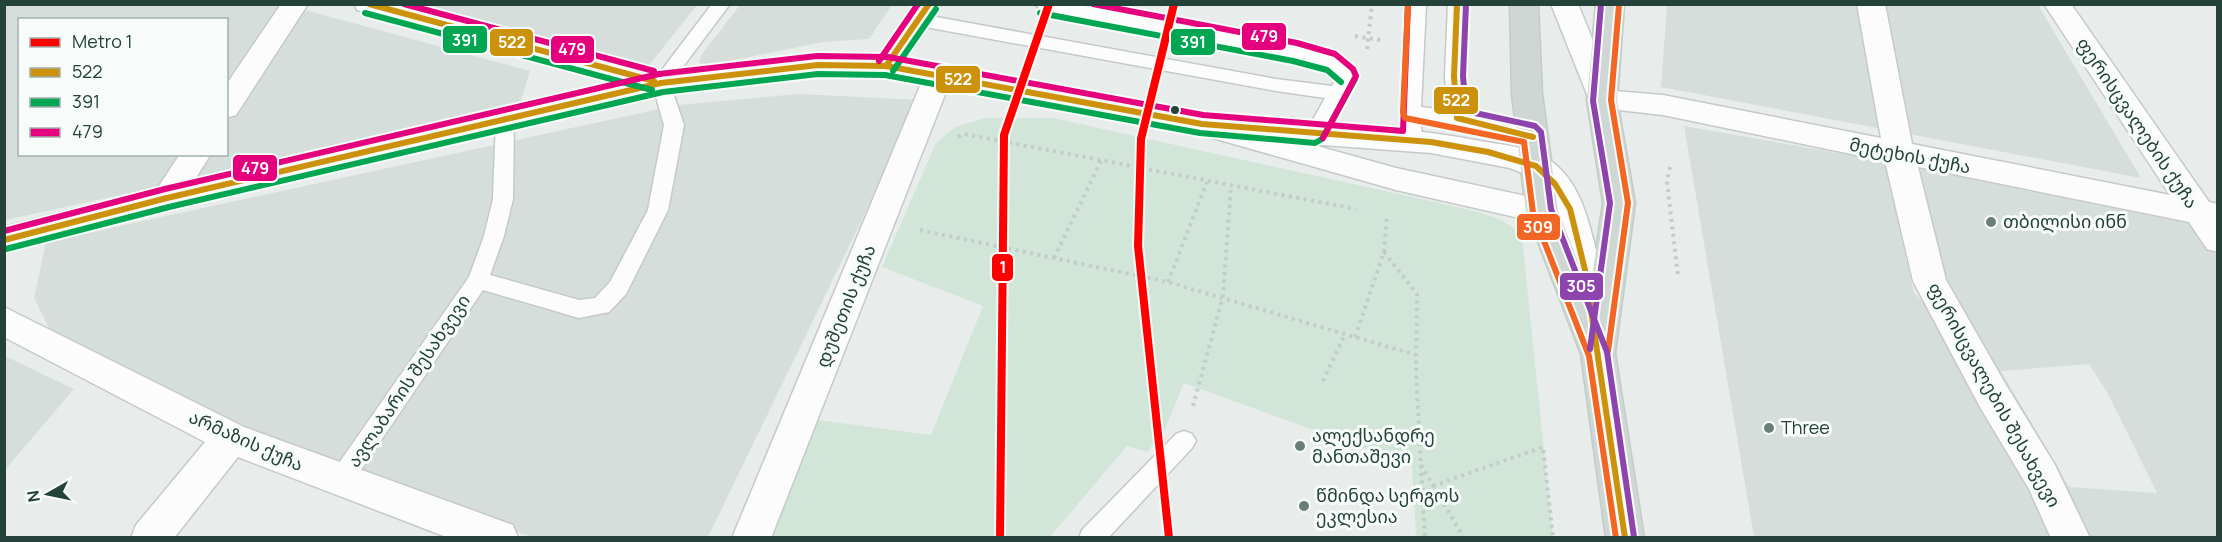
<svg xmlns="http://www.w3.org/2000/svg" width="2222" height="542" viewBox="0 0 2222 542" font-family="Manrope,'Noto Sans Georgian',sans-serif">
  <rect width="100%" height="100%" fill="#e8edeb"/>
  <g fill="#d6dedb" fill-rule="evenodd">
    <path d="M4 5H308L305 10 530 71 518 109 5 220ZM20 20H226V154H20Z"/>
    <path d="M423 5H697L646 69Z"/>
    <path d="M740 5V4L892 5 869 39 823 42 710 65 699 63 702 54Z"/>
    <path d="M1667 5H2038L2141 178 1661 87Z"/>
    <path d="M799 94 920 100 708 537H531L245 427 52 334 34 298 46 242 678 105Z"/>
    <path d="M1684 126 1884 161 1914 293 1939 316 2043 515 2050 537H1754Z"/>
    <path d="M1922 169 2196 225 2217 255V537H2087L1956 306 1914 179ZM2089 364 2108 394 2157 493 2069 487 2001 371Z"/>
    <path d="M5 356 74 389 5 470Z"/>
  </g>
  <path fill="#d1e6d8" d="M985 118H1053L1444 204C1471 211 1504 214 1522 237L1553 537H1416L1412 466 1184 383 1158 446 1152 444 1148 452 1127 446 1050 537 765 538 818 420 931 435 983 306 882 267 936 143 955 127Z"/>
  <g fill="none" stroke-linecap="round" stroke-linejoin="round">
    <defs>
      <g id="service">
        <path d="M712 4H730L670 84 684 125 668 210 626 294 609 312 579 318 483 290 348 489 340 492 332 489 328 481 332 473 469 277 484 236 493 199 496 119 498 114H512L514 119 513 199 504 236 490 275 579 300 595 298 610 282 648 210 664 125 652 83Z"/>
        <path d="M1034 4H1075L1295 46 1337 58 1356 75 1322 139H1308L1305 134 1325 98 1276 91 920 26 911 20 920 14 1276 79 1332 86 1337 77 1325 66 1295 58 1042 10Z"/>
        <path d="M1408 4H1426L1421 107 1447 110 1445 76 1448 4H1466L1463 76 1466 113 1539 130 1542 135 1539 140 1532 142 1457 125 1421 120 1422 141 1419 146H1405L1402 141Z"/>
        <path d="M1184 431 1192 434 1196 441 1192 448 1108 538H1079L1082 530 1176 434Z"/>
      </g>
      <g id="minor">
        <path d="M281 4H308L236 115 226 118V85Z"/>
        <path d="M915 4H942L896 73 886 76 876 73 872 66Z"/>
        <path d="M1857 4H1885L1912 144 2170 195 2044 4H2071L2209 202 2218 204V252L2207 249 2189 222 1918 167 1946 280 2006 385 2055 465 2090 538H2051L2029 489 1980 407 1913 281 1885 161 1663 115 1592 107 1587 100 1592 93 1602 90 1663 95 1881 138Z"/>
        <path d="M939 64 949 67 953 74 771 538H732L925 74 929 67Z"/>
        <path d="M180 154H211L178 206 167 210 156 206 151 198Z"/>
        <path d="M4 307 244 427 513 525 518 538H449L238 457 174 538H131L136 525 205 442 4 337Z"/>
      </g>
      <g id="tertiary">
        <path d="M354 4H402L660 73 818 55 886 56 1202 113 1259 129 1262 122 1273 119C1345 125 1416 128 1486 142 1506 145 1531 148 1548 159 1580 180 1588 219 1597 254 1603 275 1616 319 1606 338L1594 342 1582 338 1577 328 1569 270 1556 215 1553 219 1542 223 1396 190 1202 135 886 76 818 75 661 93 167 210 4 252V227L167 186 620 82 357 10ZM1310 144 1431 153 1510 168 1525 174 1549 201 1396 168Z"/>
        <path d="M1551 4H1578L1617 100 1612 107 1602 110 1592 107Z"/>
      </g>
      <path id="primary" d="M1510 4H1538L1542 94 1558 211 1590 292 1603 203 1587 100 1596 4H1624L1617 100 1635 203 1615 353 1644 538H1606L1581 354 1526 211 1512 94Z"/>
    </defs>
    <use href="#service" stroke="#c5cac8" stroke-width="3"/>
    <use href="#minor" stroke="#c5cac8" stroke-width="3"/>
    <use href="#tertiary" stroke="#c5cac8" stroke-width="3"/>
    <use href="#primary" stroke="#c3ccc9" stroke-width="3"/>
    <g stroke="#c3ccca" stroke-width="4" stroke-dasharray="3 4.5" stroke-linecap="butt">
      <path d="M1355 36 1380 40"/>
      <path d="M1367 49 1372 4"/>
      <path d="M958 137 964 134 1356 209"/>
      <path d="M1670 167 1667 182 1678 276"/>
      <path d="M920 230 1168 282 1416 355"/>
      <path d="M1384 252 1417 294 1416 372 1425 538"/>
      <path d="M1054 258 1102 159"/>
      <path d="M1168 282 1207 182"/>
      <path d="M1355 337 1384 252 1387 215"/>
      <path d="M1323 381 1345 334"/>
      <path d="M1193 406 1223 296 1231 186"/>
      <path d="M1421 465 1464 538"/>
      <path d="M1433 486 1543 447 1553 538"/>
    </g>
    <use href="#service" fill="#fcfcfc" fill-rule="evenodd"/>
    <use href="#minor" fill="#fcfcfc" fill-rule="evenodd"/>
    <use href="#tertiary" fill="#fcfcfc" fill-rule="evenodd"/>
    <use href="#primary" fill="#cfd7d5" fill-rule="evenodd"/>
    <defs>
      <g id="bus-1">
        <path d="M369 4 654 81"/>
        <path d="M1457 4 1454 76 1457 118 1533 137"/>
        <path d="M886 66 929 4"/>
        <path d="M4 240 167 198 661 83 818 65 886 66 1202 124 1431 142 1488 152 1536 166 1555 184 1570 209 1585 270 1625 538"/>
      </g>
      <g id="bus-2">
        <path d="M365 13 652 90"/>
        <path d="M1040 13 1293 61 1327 70 1341 82"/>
        <path d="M893 71 936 9"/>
        <path d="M6 249 169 207 663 92 818 74 885 75 1200 133 1315 143 1322 139 1355 79"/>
      </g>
      <g id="bus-3">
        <path d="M404 4 654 71"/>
        <path d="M1093 4 1297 43 1335 54 1353 69 1356 76 1323 138"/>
        <path d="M879 61 918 4"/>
        <path d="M4 231 165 189 659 74 817 56 888 57 1203 115 1403 131 1408 4"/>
      </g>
      <g id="bus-4">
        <path d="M1408 4 1403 112 1405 118 1524 142 1533 213 1589 356 1616 538"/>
        <path d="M1608 351 1628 203 1611 100 1619 5"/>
      </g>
      <g id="bus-5">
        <path d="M1466 4 1463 76 1466 111 1535 126 1541 132 1551 209 1607 352 1634 537"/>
        <path d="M1590 349 1610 203 1593 101 1601 4"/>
      </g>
    </defs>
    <use href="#bus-1" stroke="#f7fbf9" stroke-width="10"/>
    <use href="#bus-2" stroke="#f7fbf9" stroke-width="10"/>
    <use href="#bus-3" stroke="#f7fbf9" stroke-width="10"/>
    <use href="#bus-4" stroke="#f7fbf9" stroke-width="10"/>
    <use href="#bus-5" stroke="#f7fbf9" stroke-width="10"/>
    <use href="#bus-1" stroke="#cd920c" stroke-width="6"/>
    <use href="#bus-2" stroke="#00a651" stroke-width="6"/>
    <use href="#bus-3" stroke="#e5007d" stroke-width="6"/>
    <use href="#bus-4" stroke="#f26522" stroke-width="6"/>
    <use href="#bus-5" stroke="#8e44ad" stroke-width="6"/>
    <defs>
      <g id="metro-1">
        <path d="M1000 538 1004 135 1049 4"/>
        <path d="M1169 538 1138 246 1141 139 1174 4"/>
      </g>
    </defs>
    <use href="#metro-1" stroke="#f7fbf9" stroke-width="12"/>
    <use href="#metro-1" stroke="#f00" stroke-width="8"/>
  </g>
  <circle fill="#24423a" stroke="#f7fbf9" stroke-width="2" cx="1175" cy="110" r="5"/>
  <g fill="#697e78" stroke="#f7fbf9" stroke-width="2">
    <circle cx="1991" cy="222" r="6"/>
    <circle cx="1769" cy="428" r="6"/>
    <circle cx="1300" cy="446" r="6"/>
    <circle cx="1304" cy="506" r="6"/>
  </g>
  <g text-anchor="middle" stroke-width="6" stroke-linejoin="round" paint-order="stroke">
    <g font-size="18" fill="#24423a" stroke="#f7fbf9">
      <text transform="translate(2137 123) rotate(56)" y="6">ფერისცვალების ქუჩა</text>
      <text transform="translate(1910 156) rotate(11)" y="6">მეტეხის ქუჩა</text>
      <text transform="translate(846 306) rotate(-68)" y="6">დუშეთის ქუჩა</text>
      <text transform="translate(409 381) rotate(-56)" y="6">ავლაბარის შესახვევი</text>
      <text transform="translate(1994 395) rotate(61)" y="6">ფერისცვალების შესახვევი</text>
      <text transform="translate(246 441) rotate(24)" y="6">არმაზის ქუჩა</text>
    </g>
    <g font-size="18" fill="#24423a" stroke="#f7fbf9" text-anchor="start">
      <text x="2003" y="228">თბილისი ინნ</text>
      <text x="1781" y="434">Three</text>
      <text x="1312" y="442">ალექსანდრე<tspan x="1312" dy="21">მანთაშევი</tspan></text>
      <text x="1316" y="502">წმინდა სერგოს<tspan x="1316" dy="21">ეკლესია</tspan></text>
    </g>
  </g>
  <g stroke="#f7fbf9" stroke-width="2">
    <rect x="1241" y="22" width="46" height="29" rx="6" fill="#e5007d"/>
    <rect x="442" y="25" width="46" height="29" rx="6" fill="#00a651"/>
    <rect x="1170" y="28" width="46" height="28" rx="6" fill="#00a651"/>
    <rect x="489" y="28" width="45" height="29" rx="6" fill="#cd920c"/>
    <rect x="550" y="35" width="45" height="29" rx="6" fill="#e5007d"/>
    <rect x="935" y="65" width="46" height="29" rx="6" fill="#cd920c"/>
    <rect x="1433" y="86" width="46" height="29" rx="6" fill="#cd920c"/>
    <rect x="232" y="154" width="46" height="28" rx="6" fill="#e5007d"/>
    <rect x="1516" y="213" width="45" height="28" rx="6" fill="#f26522"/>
    <rect x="991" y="253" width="23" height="29" rx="6" fill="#f00"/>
    <rect x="1559" y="272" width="45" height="29" rx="6" fill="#8e44ad"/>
  </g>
  <g font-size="16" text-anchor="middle" font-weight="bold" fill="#fff">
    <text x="1264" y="42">479</text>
    <text x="465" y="46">391</text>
    <text x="1193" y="48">391</text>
    <text x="512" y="48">522</text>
    <text x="572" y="55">479</text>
    <text x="958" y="85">522</text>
    <text x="1456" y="106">522</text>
    <text x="255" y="174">479</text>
    <text x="1538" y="233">309</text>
    <text x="1003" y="273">1</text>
    <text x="1581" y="292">305</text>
  </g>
  <rect width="2222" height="542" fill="none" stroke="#24423a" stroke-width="12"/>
  <rect x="18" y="18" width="210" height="138" fill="#f7fbf9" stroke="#a3b1ad" stroke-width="1.5"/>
  <rect x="30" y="38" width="30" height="9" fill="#ff0000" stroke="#a3b1ad" stroke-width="1.5"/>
  <text x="72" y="48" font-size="18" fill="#24423a">Metro 1</text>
  <rect x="30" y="68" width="30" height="9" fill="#cd920c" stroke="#a3b1ad" stroke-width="1.5"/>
  <text x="72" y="78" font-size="18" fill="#24423a">522</text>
  <rect x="30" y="98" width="30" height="9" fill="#00a651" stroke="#a3b1ad" stroke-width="1.5"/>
  <text x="72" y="108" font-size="18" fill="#24423a">391</text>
  <rect x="30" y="128" width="30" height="9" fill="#e5007d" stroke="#a3b1ad" stroke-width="1.5"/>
  <text x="72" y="138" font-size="18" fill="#24423a">479</text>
  <g transform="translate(48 494) rotate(261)" stroke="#f7fbf9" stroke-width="4.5" paint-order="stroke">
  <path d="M0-4.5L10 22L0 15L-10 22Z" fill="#24423a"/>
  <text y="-9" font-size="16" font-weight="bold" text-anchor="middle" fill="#24423a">N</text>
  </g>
</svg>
